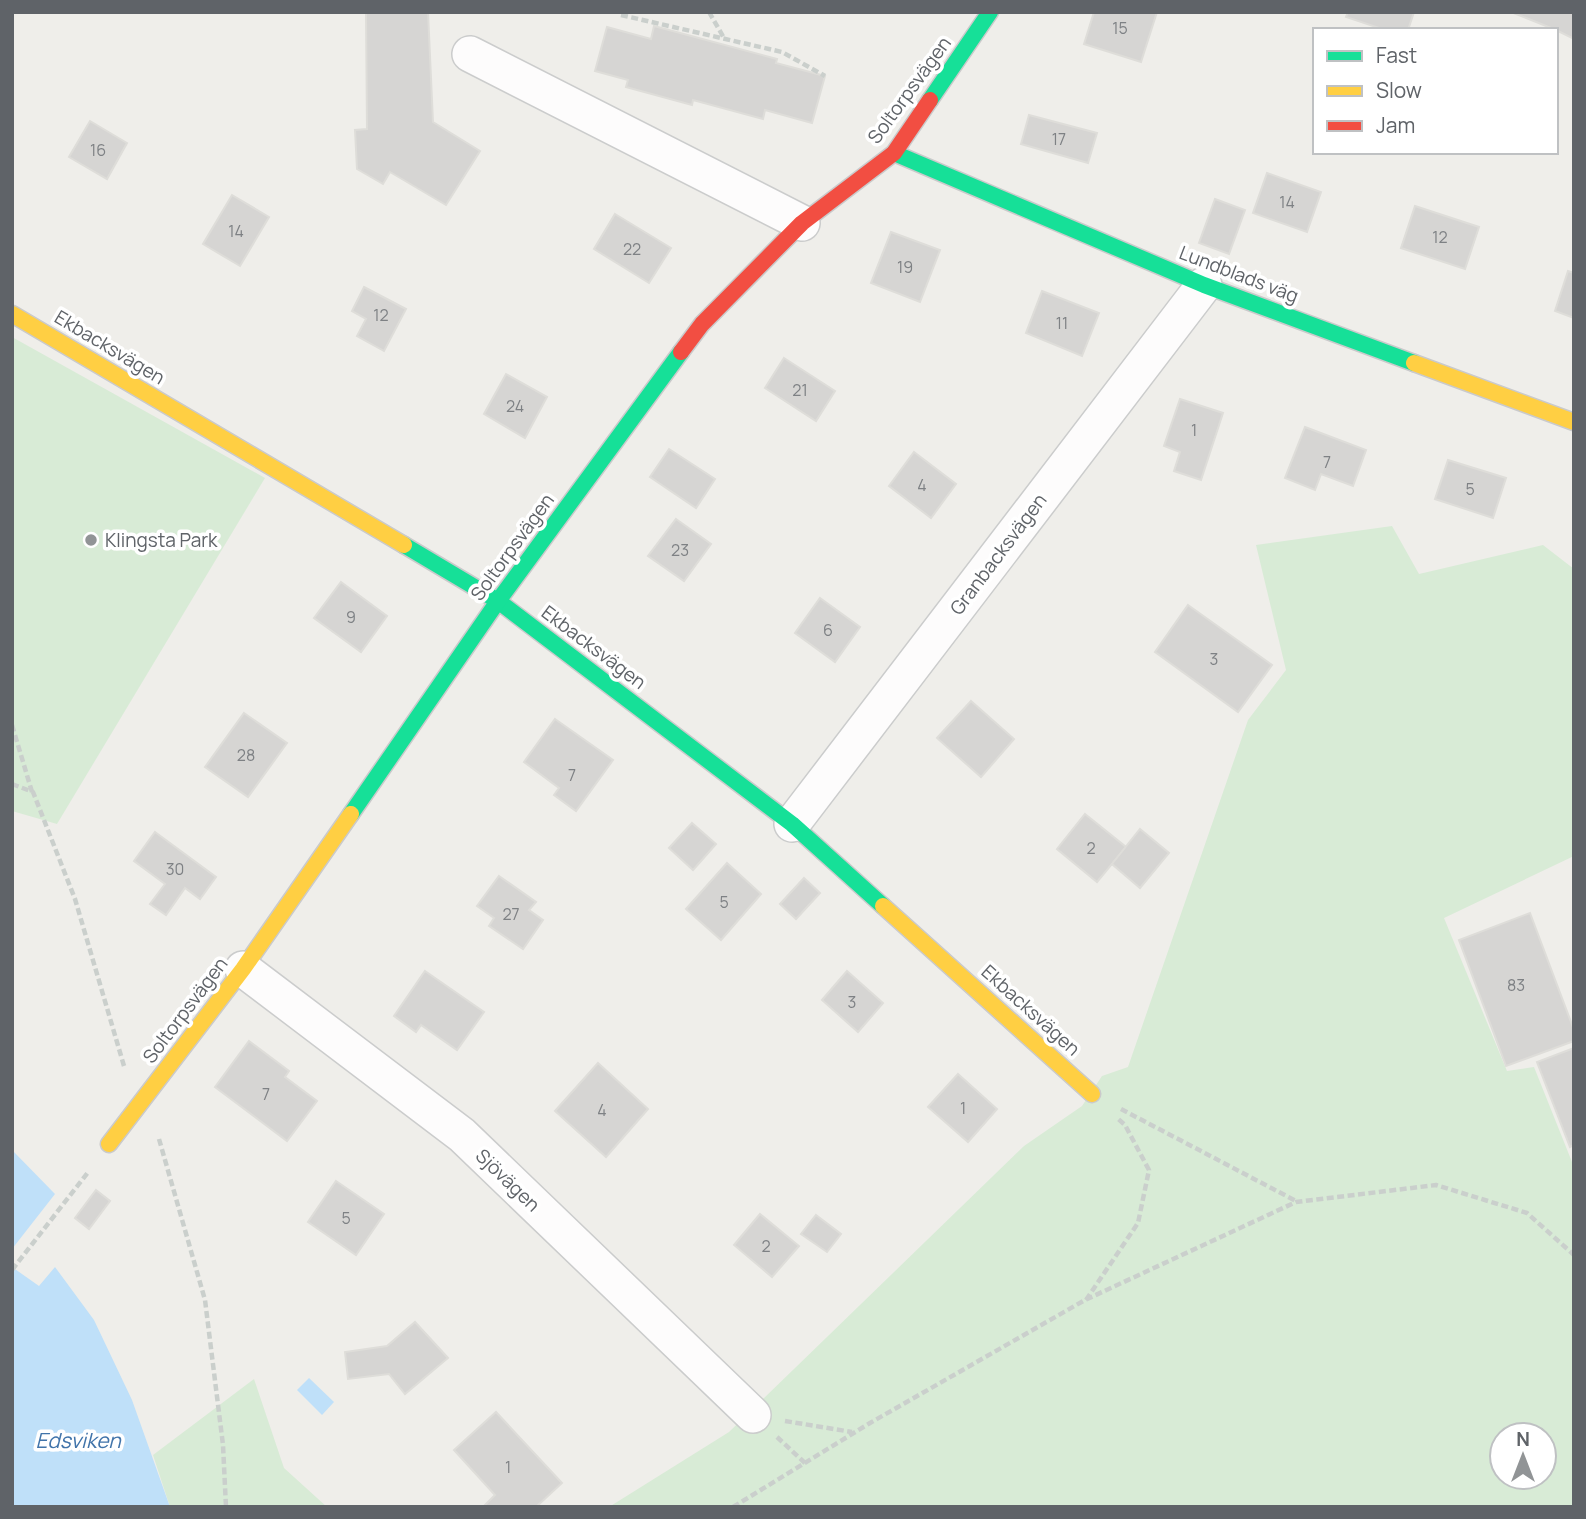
<svg xmlns="http://www.w3.org/2000/svg" width="1586" height="1519" viewBox="0 0 1586 1519" font-family="Manrope,sans-serif">
  <rect width="100%" height="100%" fill="#efeeea"/>
  <g fill="#d8ebd6" fill-rule="evenodd">
    <path d="M12 337 265 478 57 824 12 811Z"/>
    <path d="M1392 526 1419 574 1543 545 1574 569V856L1444 918 1507 1071 1534 1067 1574 1167V1507H609L729 1432 1024 1146 1082 1106 1102 1076 1128 1067 1248 720 1286 670 1256 545ZM1502 1435H1544V1477H1502Z"/>
    <path d="M254 1379 284 1468 327 1507H170L153 1455Z"/>
  </g>
  <g fill="#bfe0f9">
    <path d="M12 1150 55 1194 12 1249Z"/>
    <path d="M12 1267 39 1286 55 1267 94 1320 132 1400 170 1507H12Z"/>
    <path d="M309 1378 334 1402 322 1415 297 1390Z"/>
  </g>
  <g fill="#d6d5d3" stroke="#deddd9" stroke-width="2">
    <path d="M366 12H428L433 122 480 151 446 205 390 172 383 184 357 169 355 130 367 129Z"/>
    <path d="M1094 12H1157L1141 62 1084 44Z"/>
    <path d="M1348 12H1414L1408 30H1385L1346 17Z"/>
    <path d="M1511 12H1574V39L1556 30Z"/>
    <path d="M654 26 777 59 776 63 825 76 812 123 765 110 763 119 693 100 692 105 626 87 628 80 595 71 607 27 651 39Z"/>
    <path d="M1029 115 1097 133 1088 163 1021 144Z"/>
    <path d="M90 121 127 143 107 179 69 157Z"/>
    <path d="M1267 173 1321 192 1307 232 1253 213Z"/>
    <path d="M232 195 269 217 240 266 203 244Z"/>
    <path d="M1215 199 1245 210 1229 254 1199 243Z"/>
    <path d="M1415 206 1479 227 1465 269 1401 248Z"/>
    <path d="M615 214 671 248 649 283 594 249Z"/>
    <path d="M891 232 940 250 920 302 871 283Z"/>
    <path d="M1568 271 1574 273V318L1555 311Z"/>
    <path d="M364 287 406 309 384 351 357 336 366 319 352 311Z"/>
    <path d="M1042 291 1099 313 1082 356 1026 333Z"/>
    <path d="M784 358 835 391 816 421 765 388Z"/>
    <path d="M506 374 547 397 525 438 484 414Z"/>
    <path d="M1180 399 1223 413 1201 480 1174 471 1180 452 1164 446Z"/>
    <path d="M1305 427 1366 450 1353 486 1321 474 1315 490 1285 478Z"/>
    <path d="M669 449 715 479 696 508 650 477Z"/>
    <path d="M914 452 956 484 931 518 889 486Z"/>
    <path d="M1448 460 1506 478 1493 518 1435 499Z"/>
    <path d="M676 519 711 544 684 581 648 556Z"/>
    <path d="M341 582 387 616 361 652 314 618Z"/>
    <path d="M820 598 860 627 835 662 795 633Z"/>
    <path d="M1188 605 1272 665 1238 712 1155 652Z"/>
    <path d="M971 701 1014 739 981 777 937 738Z"/>
    <path d="M244 713 287 743 248 797 205 767Z"/>
    <path d="M555 719 613 760 576 811 554 795 559 788 524 762Z"/>
    <path d="M1085 814 1126 847 1097 882 1057 849Z"/>
    <path d="M692 823 716 844 693 870 669 848Z"/>
    <path d="M1140 829 1169 853 1140 888 1112 864Z"/>
    <path d="M155 832 216 877 200 899 185 888 166 915 150 904 165 884 134 861Z"/>
    <path d="M727 863 761 894 721 940 686 909Z"/>
    <path d="M499 876 536 902 529 910 543 920 523 949 489 926 494 918 477 906Z"/>
    <path d="M804 878 820 893 796 919 780 904Z"/>
    <path d="M1530 913 1574 1030V1041L1506 1066 1459 940Z"/>
    <path d="M425 971 484 1012 457 1050 421 1025 416 1032 394 1016Z"/>
    <path d="M847 971 883 1003 858 1032 822 1000Z"/>
    <path d="M249 1041 289 1071 285 1077 317 1101 287 1141 215 1087Z"/>
    <path d="M1574 1048V1145L1570 1147 1537 1062Z"/>
    <path d="M598 1063 648 1109 606 1157 555 1111Z"/>
    <path d="M958 1074 997 1109 968 1142 928 1107Z"/>
    <path d="M336 1181 384 1214 356 1255 308 1222Z"/>
    <path d="M96 1190 110 1201 89 1229 75 1218Z"/>
    <path d="M760 1214 799 1246 772 1277 734 1245Z"/>
    <path d="M816 1215 841 1234 827 1252 801 1234Z"/>
    <path d="M415 1322 448 1358 405 1394 389 1374 348 1379 345 1352 387 1346Z"/>
    <path d="M496 1412 562 1483 536 1507H483L495 1495 454 1450Z"/>
  </g>
  <g fill="none" stroke-linecap="round" stroke-linejoin="round">
    <defs>
      <g id="street">
        <path d="M470 54 802 223"/>
        <path d="M792 824 1204 285"/>
        <path d="M243 969 462 1135 753 1415"/>
      </g>
      <g id="fast">
        <path d="M930 100 990 12"/>
        <path d="M894 153 1204 285 1414 363"/>
        <path d="M404 545 498 601 792 824 883 906"/>
        <path d="M351 814 498 601 681 352"/>
      </g>
      <g id="slow">
        <path d="M12 314 404 545"/>
        <path d="M1414 363 1574 422"/>
        <path d="M883 906 1092 1094"/>
        <path d="M109 1144 243 969 351 814"/>
      </g>
      <path id="jam" d="M681 352 702 324 802 223 894 153 930 100"/>
    </defs>
    <use href="#street" stroke="#cbcccc" stroke-width="38"/>
    <use href="#fast" stroke="#cacacb" stroke-width="19"/>
    <use href="#slow" stroke="#cacacb" stroke-width="19"/>
    <use href="#jam" stroke="#cacacb" stroke-width="19"/>
    <g stroke="#cacfcc" stroke-width="4.5" stroke-dasharray="7 3.5" stroke-linecap="butt">
      <path d="M709 12 724 38"/>
      <path d="M621 15 782 52 825 76"/>
      <path d="M12 725 32 792"/>
      <path d="M12 784 33 792 75 899 124 1066"/>
      <path d="M1121 1109 1296 1201"/>
      <path d="M159 1139 205 1300 223 1445 226 1507"/>
      <path d="M12 1270 89 1171"/>
      <path d="M1086 1300 1138 1223 1149 1170 1125 1125 1117 1118"/>
      <path d="M785 1421 852 1432"/>
      <path d="M777 1437 805 1463"/>
      <path d="M733 1507 870 1423 1085 1300 1296 1202 1436 1185 1527 1213 1574 1255"/>
    </g>
    <use href="#street" stroke="#fdfcfc" stroke-width="35"/>
    <use href="#fast" stroke="#16e098" stroke-width="16"/>
    <use href="#slow" stroke="#ffcf43" stroke-width="16"/>
    <use href="#jam" stroke="#f24e42" stroke-width="16"/>
  </g>
  <circle fill="#919496" stroke="#fff" stroke-width="2.5" cx="91" cy="540" r="7"/>
  <g text-anchor="middle" stroke-width="7" stroke-linejoin="round" paint-order="stroke">
    <g font-size="16" fill="#7e8184">
      <text x="1120" y="34">15</text>
      <text x="1059" y="145">17</text>
      <text x="98" y="156">16</text>
      <text x="1287" y="208">14</text>
      <text x="236" y="237">14</text>
      <text x="1440" y="243">12</text>
      <text x="632" y="255">22</text>
      <text x="905" y="273">19</text>
      <text x="381" y="321">12</text>
      <text x="1062" y="329">11</text>
      <text x="800" y="396">21</text>
      <text x="515" y="412">24</text>
      <text x="1194" y="436">1</text>
      <text x="1327" y="468">7</text>
      <text x="922" y="491">4</text>
      <text x="1470" y="495">5</text>
      <text x="680" y="556">23</text>
      <text x="351" y="623">9</text>
      <text x="828" y="636">6</text>
      <text x="1214" y="665">3</text>
      <text x="246" y="761">28</text>
      <text x="572" y="781">7</text>
      <text x="1091" y="854">2</text>
      <text x="175" y="875">30</text>
      <text x="724" y="908">5</text>
      <text x="511" y="920">27</text>
      <text x="1516" y="991">83</text>
      <text x="852" y="1008">3</text>
      <text x="266" y="1100">7</text>
      <text x="963" y="1114">1</text>
      <text x="602" y="1116">4</text>
      <text x="346" y="1224">5</text>
      <text x="766" y="1252">2</text>
      <text x="508" y="1473">1</text>
    </g>
    <g font-size="19" fill="#5f6368" stroke="#fff">
      <text transform="translate(909 90) rotate(-54)" y="7">Soltorpsvägen</text>
      <text transform="translate(1239 274) rotate(21)" y="7">Lundblads väg</text>
      <text transform="translate(110 347) rotate(31)" y="7">Ekbacksvägen</text>
      <text transform="translate(512 547) rotate(-54)" y="7">Soltorpsvägen</text>
      <text transform="translate(998 554) rotate(-53)" y="7">Granbacksvägen</text>
      <text transform="translate(594 647) rotate(37)" y="7">Ekbacksvägen</text>
      <text transform="translate(185 1010) rotate(-53)" y="7">Soltorpsvägen</text>
      <text transform="translate(1031 1010) rotate(42)" y="7">Ekbacksvägen</text>
      <text transform="translate(508 1180) rotate(44)" y="7">Sjövägen</text>
    </g>
    <g font-size="19" fill="#5f6368" stroke="#fff" text-anchor="start">
      <text x="105" y="547">Klingsta Park</text>
    </g>
    <g font-size="21" font-style="italic" fill="#4174aa" stroke="#fff">
      <text x="78" y="1448">Edsviken</text>
    </g>
  </g>
  <rect width="1586" height="1519" fill="none" stroke="#5f6368" stroke-width="28"/>
  <rect x="1313" y="28" width="245" height="126" fill="#ffffff" stroke="#bfc1c3" stroke-width="2"/>
  <rect x="1327" y="51" width="35" height="10" fill="#16e098" stroke="#bfc1c3" stroke-width="2"/>
  <text x="1376" y="63" font-size="21" fill="#5f6368">Fast</text>
  <rect x="1327" y="86" width="35" height="10" fill="#ffcf43" stroke="#bfc1c3" stroke-width="2"/>
  <text x="1376" y="98" font-size="21" fill="#5f6368">Slow</text>
  <rect x="1327" y="121" width="35" height="10" fill="#f24e42" stroke="#bfc1c3" stroke-width="2"/>
  <text x="1376" y="133" font-size="21" fill="#5f6368">Jam</text>
  <g transform="translate(1523 1456)"><circle r="33" fill="#ffffff" stroke="#bfc1c3" stroke-width="2"/>
  <path d="M0-5L12 26L0 18L-12 26Z" fill="#919496"/>
  <text y="-10" font-size="19" font-weight="bold" text-anchor="middle" fill="#5f6368">N</text>
  </g>
</svg>
